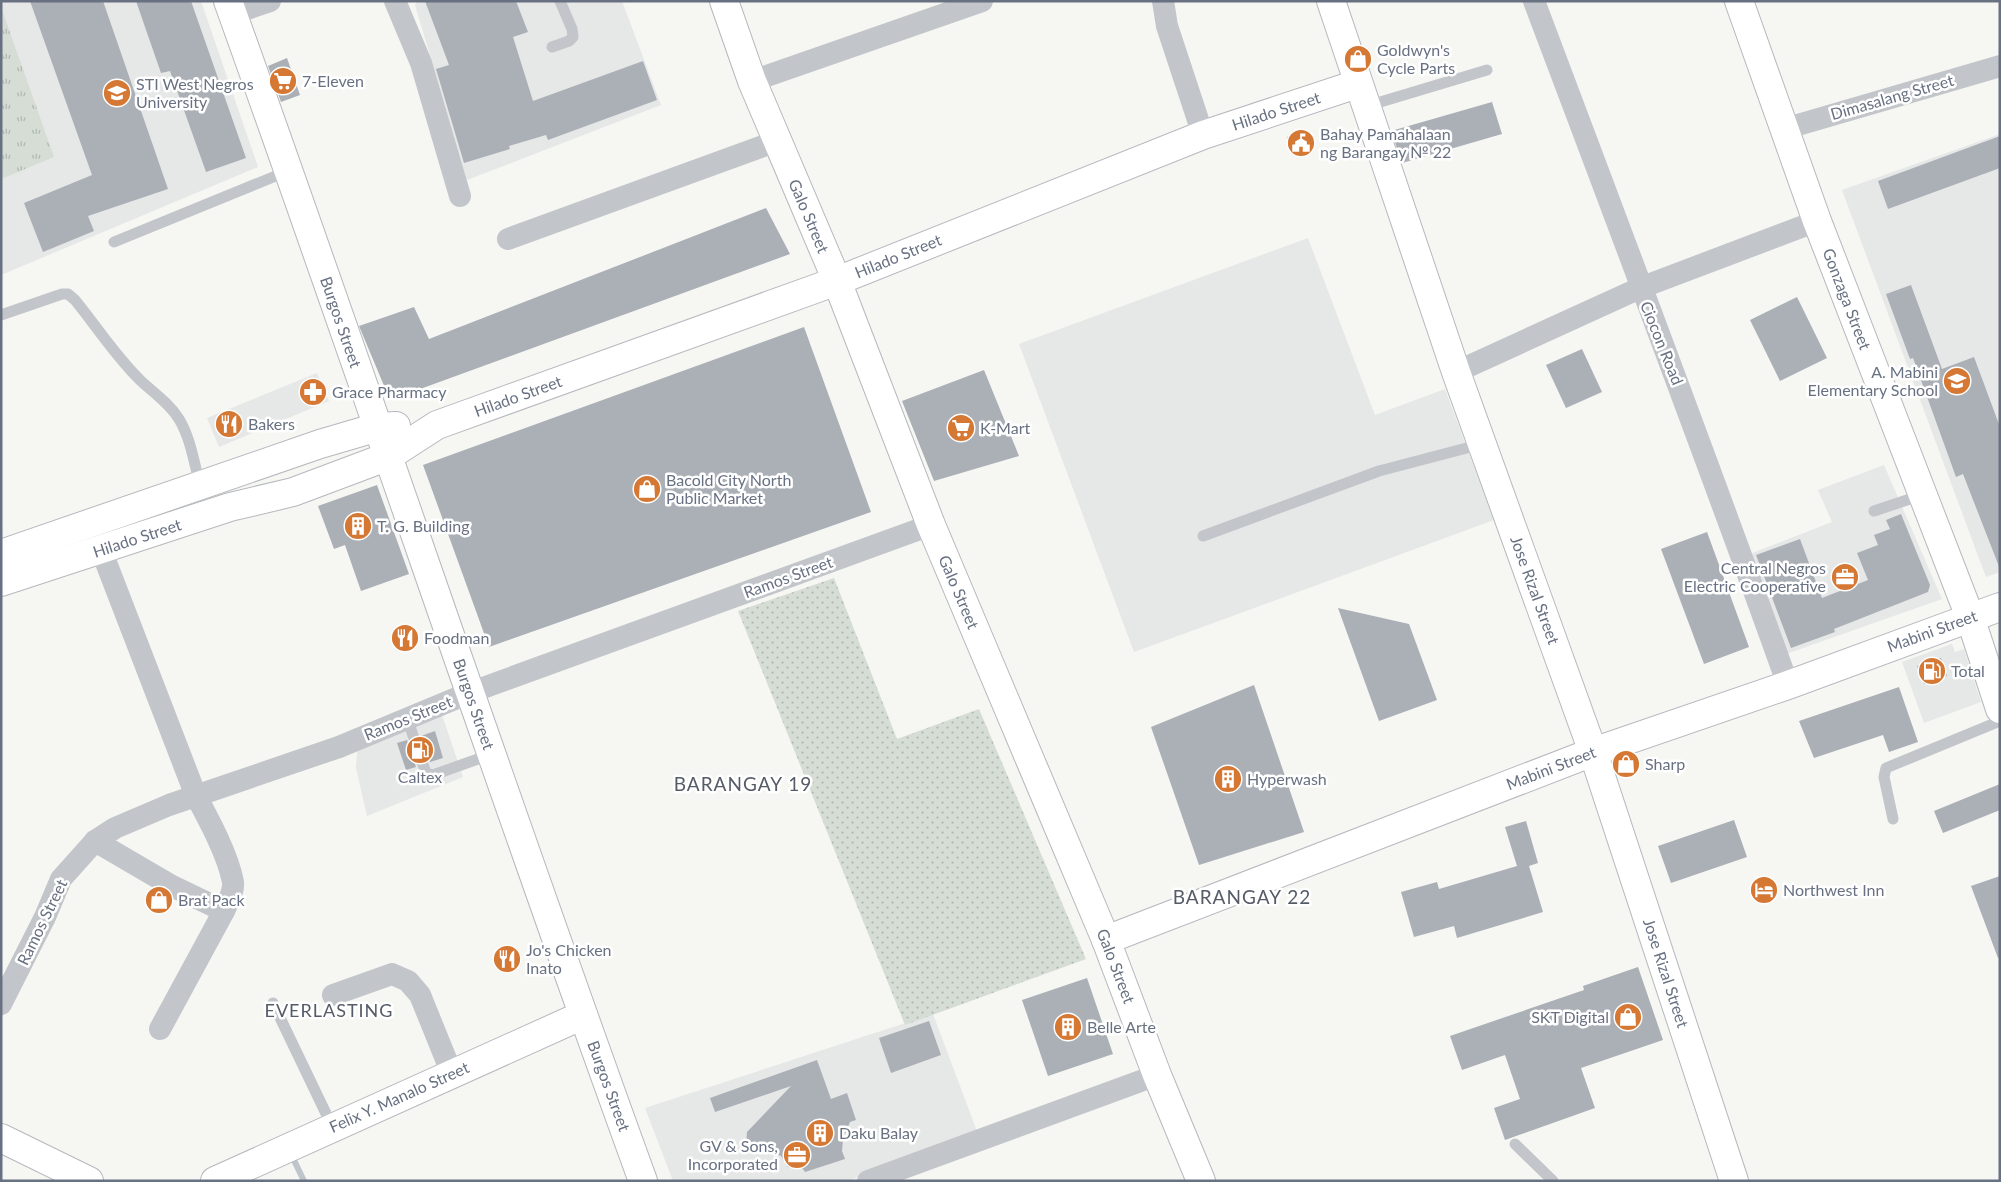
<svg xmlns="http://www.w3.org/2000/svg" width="2001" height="1182" viewBox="0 0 2001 1182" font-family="Lato,sans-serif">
  <defs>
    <pattern id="grass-dots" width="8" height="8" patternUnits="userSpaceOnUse" patternTransform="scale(1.25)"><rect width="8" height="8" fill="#d6ddd5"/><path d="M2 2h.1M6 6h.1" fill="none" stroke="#b1b8b2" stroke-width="1.8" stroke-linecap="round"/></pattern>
    <pattern id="park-tufts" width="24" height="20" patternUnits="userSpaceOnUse" patternTransform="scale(1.25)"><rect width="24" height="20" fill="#d6ddd5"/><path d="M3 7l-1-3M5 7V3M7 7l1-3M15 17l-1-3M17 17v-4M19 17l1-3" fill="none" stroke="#b1b8b2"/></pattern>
  </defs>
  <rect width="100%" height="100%" fill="#f6f6f3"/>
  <g fill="#e6e7e7">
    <path d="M1 1H201L258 167 1 275Z"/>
    <path d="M418 1H622L661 105 467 180 415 5Z"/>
    <path d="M2000 134V572L1986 577 1842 190Z"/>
    <path d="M1308 238 1375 415 1445 389 1494 520 1134 652 1019 344Z"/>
    <path d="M317 373 329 401 219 447 207 418Z"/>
    <path d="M1884 465 1942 599 1786 654 1750 554 1832 522 1818 490Z"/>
    <path d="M1952 644 1955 652 1964 649 1981 702 1924 723 1902 662Z"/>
    <path d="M441 712 463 777 367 816 356 768 358 741Z"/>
    <path d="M933 1014 978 1134 847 1181H673L645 1108Z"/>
  </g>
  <path fill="url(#grass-dots)" d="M834 578 897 739 979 709 1086 959 905 1025 738 611Z"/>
  <path fill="url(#park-tufts)" d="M1 7 54 157 1 179Z"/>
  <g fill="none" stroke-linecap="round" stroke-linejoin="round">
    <path stroke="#bec5cb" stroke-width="6" d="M291 1154 304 1181"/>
  </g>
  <g fill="#abb0b7">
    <path d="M30 1H103L168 189 88 216 94 231 43 252 24 203 92 175Z"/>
    <path d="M136 1H191L246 158 206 172 170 71 161 73Z"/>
    <path d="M425 1H516L528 32 513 37 533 101 643 61 657 100 548 140 546 135 509 146 510 149 464 163 436 69 449 65Z"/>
    <path d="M287 58 300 95 281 102 268 66Z"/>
    <path d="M1492 102 1502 134 1402 163 1391 131Z"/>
    <path d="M1307 131 1314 149 1294 155 1287 137Z"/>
    <path d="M2000 136V168L1888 209 1878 181Z"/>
    <path d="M766 208 790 254 390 400 359 326 414 307 429 339Z"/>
    <path d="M1911 285 1942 369 1974 357 2000 427V569L1963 474 1956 477 1913 358 1910 359 1886 294Z"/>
    <path d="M1797 297 1827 358 1780 381 1750 320Z"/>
    <path d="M804 327 871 512 489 647 423 465Z"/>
    <path d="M1582 349 1602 392 1566 408 1546 365Z"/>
    <path d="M984 370 1019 456 934 481 902 401Z"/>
    <path d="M377 485 409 574 361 591 345 545 334 549 318 506Z"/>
    <path d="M1901 514 1930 585 1928 592 1834 629 1835 632 1791 648 1756 555 1800 539 1822 598 1868 580 1857 553 1878 545 1874 535 1890 529 1886 520Z"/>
    <path d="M1707 532 1749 647 1704 664 1661 549Z"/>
    <path d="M1338 608 1409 624 1437 700 1379 721Z"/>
    <path d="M1941 658 1947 676 1924 684 1917 666Z"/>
    <path d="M1254 685 1304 832 1199 865 1151 727Z"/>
    <path d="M1899 687 1918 742 1889 752 1883 735 1814 758 1799 721Z"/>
    <path d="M435 731 443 758 430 762 421 736Z"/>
    <path d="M407 740 416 767 406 770 397 743Z"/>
    <path d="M2000 784V810L1943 833 1934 811Z"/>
    <path d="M1734 820 1747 857 1671 883 1658 846Z"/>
    <path d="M1526 821 1538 863 1529 866 1543 912 1457 938 1454 926 1414 937 1401 892 1437 882 1439 889 1517 866 1505 827Z"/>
    <path d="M2000 876V957L1998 958 1971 886Z"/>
    <path d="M1638 967 1663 1040 1581 1068 1595 1108 1505 1140 1494 1108 1520 1099 1505 1055 1462 1070 1450 1036 1584 990 1583 986Z"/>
    <path d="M1087 978 1113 1054 1048 1076 1022 1000Z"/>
    <path d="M929 1021 941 1055 891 1073 879 1038Z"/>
    <path d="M817 1060 831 1099 847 1093 856 1120 850 1122 843 1139 842 1151 845 1159 805 1172 803 1169 788 1167 781 1156 771 1151 755 1153 746 1145 747 1132 791 1086 715 1112 710 1098Z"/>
  </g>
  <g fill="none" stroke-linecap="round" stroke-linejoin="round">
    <defs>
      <g id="secondary">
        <path d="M228 1C369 393 500 789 643 1181"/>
        <path d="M724 1 752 81 837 281 931 525 1106 940 1157 1075 1201 1181"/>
        <path d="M1331 1 1456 372 1593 752 1734 1181"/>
        <path d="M1739 1 1817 221 1970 617 2000 709"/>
        <path d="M1 554 320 444 378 427 396 426"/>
        <path d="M1 582 230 507 293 492 389 456 437 425 837 281 1203 135 1357 84"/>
        <path d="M1106 940 1593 752 1788 685 2000 607"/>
        <path d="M1 1138 89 1181"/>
        <path d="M215 1181 583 1015"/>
      </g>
    </defs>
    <use href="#secondary" stroke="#b5b8bd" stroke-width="30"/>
    <g stroke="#c2c5c9" stroke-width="11">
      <path d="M552 47 569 41 573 37 572 29 560 1"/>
      <path d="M1367 106 1487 70"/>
      <path d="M114 242 288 171"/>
      <path d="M1 315 62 294H68L75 300C97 327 116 357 141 381 155 394 169 403 179 419 191 439 194 463 200 485"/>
      <path d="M1874 511 1922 495"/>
      <path d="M1203 536 1379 471 1482 444"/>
      <path d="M407 718 426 773 433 775 492 754"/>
      <path d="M1893 819 1884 777 1886 768 2000 721"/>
      <path d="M273 1003 332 1126"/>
      <path d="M1515 1144 1553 1181"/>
    </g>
    <g stroke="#c2c5c9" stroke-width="22">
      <path d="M395 1 421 63 460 196"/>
      <path d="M1163 1 1167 26 1203 135"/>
      <path d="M1534 1C1620 229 1706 456 1788 685"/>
      <path d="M232 14 270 1"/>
      <path d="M752 81 982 1"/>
      <path d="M1784 129 2000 66"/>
      <path d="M508 239 777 141"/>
      <path d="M1456 372 1640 288 1817 221"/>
      <path d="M95 534 196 796C209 820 228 855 233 882 234 892 228 902 224 911L160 1029"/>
      <path d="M95 841 172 886 224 911"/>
      <path d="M333 995 392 974 408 981 420 995 452 1074"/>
      <path d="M1 1004 45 917 61 879 95 841 115 828 169 805 339 747 469 693 931 525"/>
      <path d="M868 1181 1157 1075"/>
    </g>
    <use href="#secondary" stroke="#fff" stroke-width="28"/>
  </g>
  <defs>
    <symbol id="shop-disc" viewBox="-11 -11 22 22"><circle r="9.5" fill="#d57834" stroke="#fff"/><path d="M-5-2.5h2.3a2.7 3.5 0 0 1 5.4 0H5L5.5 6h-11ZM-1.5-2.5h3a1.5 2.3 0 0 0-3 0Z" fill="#fff"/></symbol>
    <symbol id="supermarket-disc" viewBox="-11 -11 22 22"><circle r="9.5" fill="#d57834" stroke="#fff"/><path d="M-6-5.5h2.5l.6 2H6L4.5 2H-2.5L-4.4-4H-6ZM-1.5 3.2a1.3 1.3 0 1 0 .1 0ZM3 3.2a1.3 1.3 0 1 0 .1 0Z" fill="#fff"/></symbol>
    <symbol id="university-disc" viewBox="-11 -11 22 22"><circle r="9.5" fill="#d57834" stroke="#fff"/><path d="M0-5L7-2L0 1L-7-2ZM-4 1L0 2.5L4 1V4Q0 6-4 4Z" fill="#fff"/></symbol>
    <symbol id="civic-disc" viewBox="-11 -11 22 22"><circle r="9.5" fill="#d57834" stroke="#fff"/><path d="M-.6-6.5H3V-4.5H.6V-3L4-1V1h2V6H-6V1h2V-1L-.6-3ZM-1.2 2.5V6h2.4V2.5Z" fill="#fff"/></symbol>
    <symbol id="school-disc" viewBox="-11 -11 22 22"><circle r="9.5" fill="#d57834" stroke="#fff"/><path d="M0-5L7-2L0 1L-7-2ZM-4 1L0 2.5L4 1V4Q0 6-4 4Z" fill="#fff"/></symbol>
    <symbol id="pharmacy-disc" viewBox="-11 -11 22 22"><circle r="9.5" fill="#d57834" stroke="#fff"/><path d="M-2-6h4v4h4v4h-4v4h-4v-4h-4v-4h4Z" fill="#fff"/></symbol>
    <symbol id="restaurant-disc" viewBox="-11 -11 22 22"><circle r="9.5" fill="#d57834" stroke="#fff"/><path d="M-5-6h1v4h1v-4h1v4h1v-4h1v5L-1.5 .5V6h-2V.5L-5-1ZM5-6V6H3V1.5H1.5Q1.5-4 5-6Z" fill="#fff"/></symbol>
    <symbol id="building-disc" viewBox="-11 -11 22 22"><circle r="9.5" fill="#d57834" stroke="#fff"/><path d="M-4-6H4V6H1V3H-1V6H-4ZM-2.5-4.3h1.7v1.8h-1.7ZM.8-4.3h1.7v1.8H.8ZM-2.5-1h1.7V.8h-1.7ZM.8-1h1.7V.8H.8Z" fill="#fff"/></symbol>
    <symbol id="office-disc" viewBox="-11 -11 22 22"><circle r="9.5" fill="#d57834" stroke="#fff"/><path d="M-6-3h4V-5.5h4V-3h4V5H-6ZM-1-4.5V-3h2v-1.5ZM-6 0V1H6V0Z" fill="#fff"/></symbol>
    <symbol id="fuel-disc" viewBox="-11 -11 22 22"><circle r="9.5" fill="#d57834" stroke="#fff"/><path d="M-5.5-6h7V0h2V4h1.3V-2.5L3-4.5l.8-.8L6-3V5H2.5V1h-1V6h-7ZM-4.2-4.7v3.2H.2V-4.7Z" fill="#fff"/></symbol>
    <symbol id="hotel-disc" viewBox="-11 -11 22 22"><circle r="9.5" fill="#d57834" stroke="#fff"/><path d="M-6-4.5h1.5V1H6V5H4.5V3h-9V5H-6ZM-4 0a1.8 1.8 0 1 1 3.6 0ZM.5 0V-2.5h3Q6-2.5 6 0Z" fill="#fff"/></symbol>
  </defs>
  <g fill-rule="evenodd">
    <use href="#shop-disc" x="1342" y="43" width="32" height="32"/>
    <use href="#supermarket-disc" x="267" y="65" width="32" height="32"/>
    <use href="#university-disc" x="101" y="77" width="32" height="32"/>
    <use href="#civic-disc" x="1285" y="127" width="32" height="32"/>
    <use href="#school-disc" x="1941" y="365" width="32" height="32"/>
    <use href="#pharmacy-disc" x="297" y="376" width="32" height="32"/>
    <use href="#restaurant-disc" x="213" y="408" width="32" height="32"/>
    <use href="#supermarket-disc" x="945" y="412" width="32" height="32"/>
    <use href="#shop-disc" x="631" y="473" width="32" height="32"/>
    <use href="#building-disc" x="342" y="510" width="32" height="32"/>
    <use href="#office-disc" x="1829" y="561" width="32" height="32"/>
    <use href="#restaurant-disc" x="389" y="622" width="32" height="32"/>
    <use href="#fuel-disc" x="1916" y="655" width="32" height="32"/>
    <use href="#fuel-disc" x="404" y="734" width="32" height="32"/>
    <use href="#shop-disc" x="1610" y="748" width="32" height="32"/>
    <use href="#building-disc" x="1212" y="763" width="32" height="32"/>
    <use href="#hotel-disc" x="1748" y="874" width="32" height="32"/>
    <use href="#shop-disc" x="143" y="884" width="32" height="32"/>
    <use href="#restaurant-disc" x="491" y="943" width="32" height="32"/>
    <use href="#shop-disc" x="1612" y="1001" width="32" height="32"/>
    <use href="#building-disc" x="1052" y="1011" width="32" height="32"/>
    <use href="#building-disc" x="804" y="1117" width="32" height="32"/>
    <use href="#office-disc" x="781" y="1139" width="32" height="32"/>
  </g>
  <g text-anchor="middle" stroke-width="5" stroke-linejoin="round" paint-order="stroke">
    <g font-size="16" fill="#687182" stroke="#fff" text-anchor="start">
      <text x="1377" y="56">Goldwyn's<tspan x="1377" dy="18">Cycle Parts</tspan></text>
      <text x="302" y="87">7-Eleven</text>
      <text x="136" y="90">STI West Negros<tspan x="136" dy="18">University</tspan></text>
      <text x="1320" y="140">Bahay Pamahalaan<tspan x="1320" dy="18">ng Barangay № 22</tspan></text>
      <text x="1938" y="378" text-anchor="end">A. Mabini<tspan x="1938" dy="18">Elementary School</tspan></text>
      <text x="332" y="398">Grace Pharmacy</text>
      <text x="248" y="430">Bakers</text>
      <text x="980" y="434">K-Mart</text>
      <text x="666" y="486">Bacold City North<tspan x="666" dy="18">Public Market</tspan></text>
      <text x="377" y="532">T. G. Building</text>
      <text x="1826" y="574" text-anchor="end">Central Negros<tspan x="1826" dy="18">Electric Cooperative</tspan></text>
      <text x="424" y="644">Foodman</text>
      <text x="1951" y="677">Total</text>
      <text x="1645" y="770">Sharp</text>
      <text x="420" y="783" text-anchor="middle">Caltex</text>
      <text x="1247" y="785">Hyperwash</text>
      <text x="1783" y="896">Northwest Inn</text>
      <text x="178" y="906">Brat Pack</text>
      <text x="526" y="956">Jo's Chicken<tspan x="526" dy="18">Inato</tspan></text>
      <text x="1609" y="1023" text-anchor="end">SKT Digital</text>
      <text x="1087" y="1033">Belle Arte</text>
      <text x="839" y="1139">Daku Balay</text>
      <text x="778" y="1152" text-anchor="end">GV &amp; Sons,<tspan x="778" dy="18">Incorporated</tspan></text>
    </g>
    <g font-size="16" fill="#687182" stroke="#fff">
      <text transform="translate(1892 97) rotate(-16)" y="6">Dimasalang Street</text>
      <text transform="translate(1276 111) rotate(-18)" y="6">Hilado Street</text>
      <text transform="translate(809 216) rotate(67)" y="6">Galo Street</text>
      <text transform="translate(898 256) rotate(-22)" y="6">Hilado Street</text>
      <text transform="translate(1847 299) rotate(69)" y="6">Gonzaga Street</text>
      <text transform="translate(341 322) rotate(71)" y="6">Burgos Street</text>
      <text transform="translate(1662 343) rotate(68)" y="6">Ciocon Road</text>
      <text transform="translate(518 396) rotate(-20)" y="6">Hilado Street</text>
      <text transform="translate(137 538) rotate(-18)" y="6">Hilado Street</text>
      <text transform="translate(788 577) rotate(-20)" y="6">Ramos Street</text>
      <text transform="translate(1535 590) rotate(70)" y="6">Jose Rizal Street</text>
      <text transform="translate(959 592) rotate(67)" y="6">Galo Street</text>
      <text transform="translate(1932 631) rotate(-20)" y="6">Mabini Street</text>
      <text transform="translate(474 704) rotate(71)" y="6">Burgos Street</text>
      <text transform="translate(408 718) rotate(-22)" y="6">Ramos Street</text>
      <text transform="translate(1551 768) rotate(-21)" y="6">Mabini Street</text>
      <text transform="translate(42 922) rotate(-64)" y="6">Ramos Street</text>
      <text transform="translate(1116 966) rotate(69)" y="6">Galo Street</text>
      <text transform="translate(1666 973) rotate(72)" y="6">Jose Rizal Street</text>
      <text transform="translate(609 1086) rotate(70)" y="6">Burgos Street</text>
      <text transform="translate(399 1097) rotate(-24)" y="6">Felix Y. Manalo Street</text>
    </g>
    <g font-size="18" letter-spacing="1" fill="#555c68" stroke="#fff">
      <text x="329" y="1017">EVERLASTING</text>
    </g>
    <g font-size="19" letter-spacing="1" fill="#555c68" stroke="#fff">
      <text x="743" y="791">BARANGAY 19</text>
      <text x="1242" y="904">BARANGAY 22</text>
    </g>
  </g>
  <rect width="2001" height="1182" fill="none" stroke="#687182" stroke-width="5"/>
</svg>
